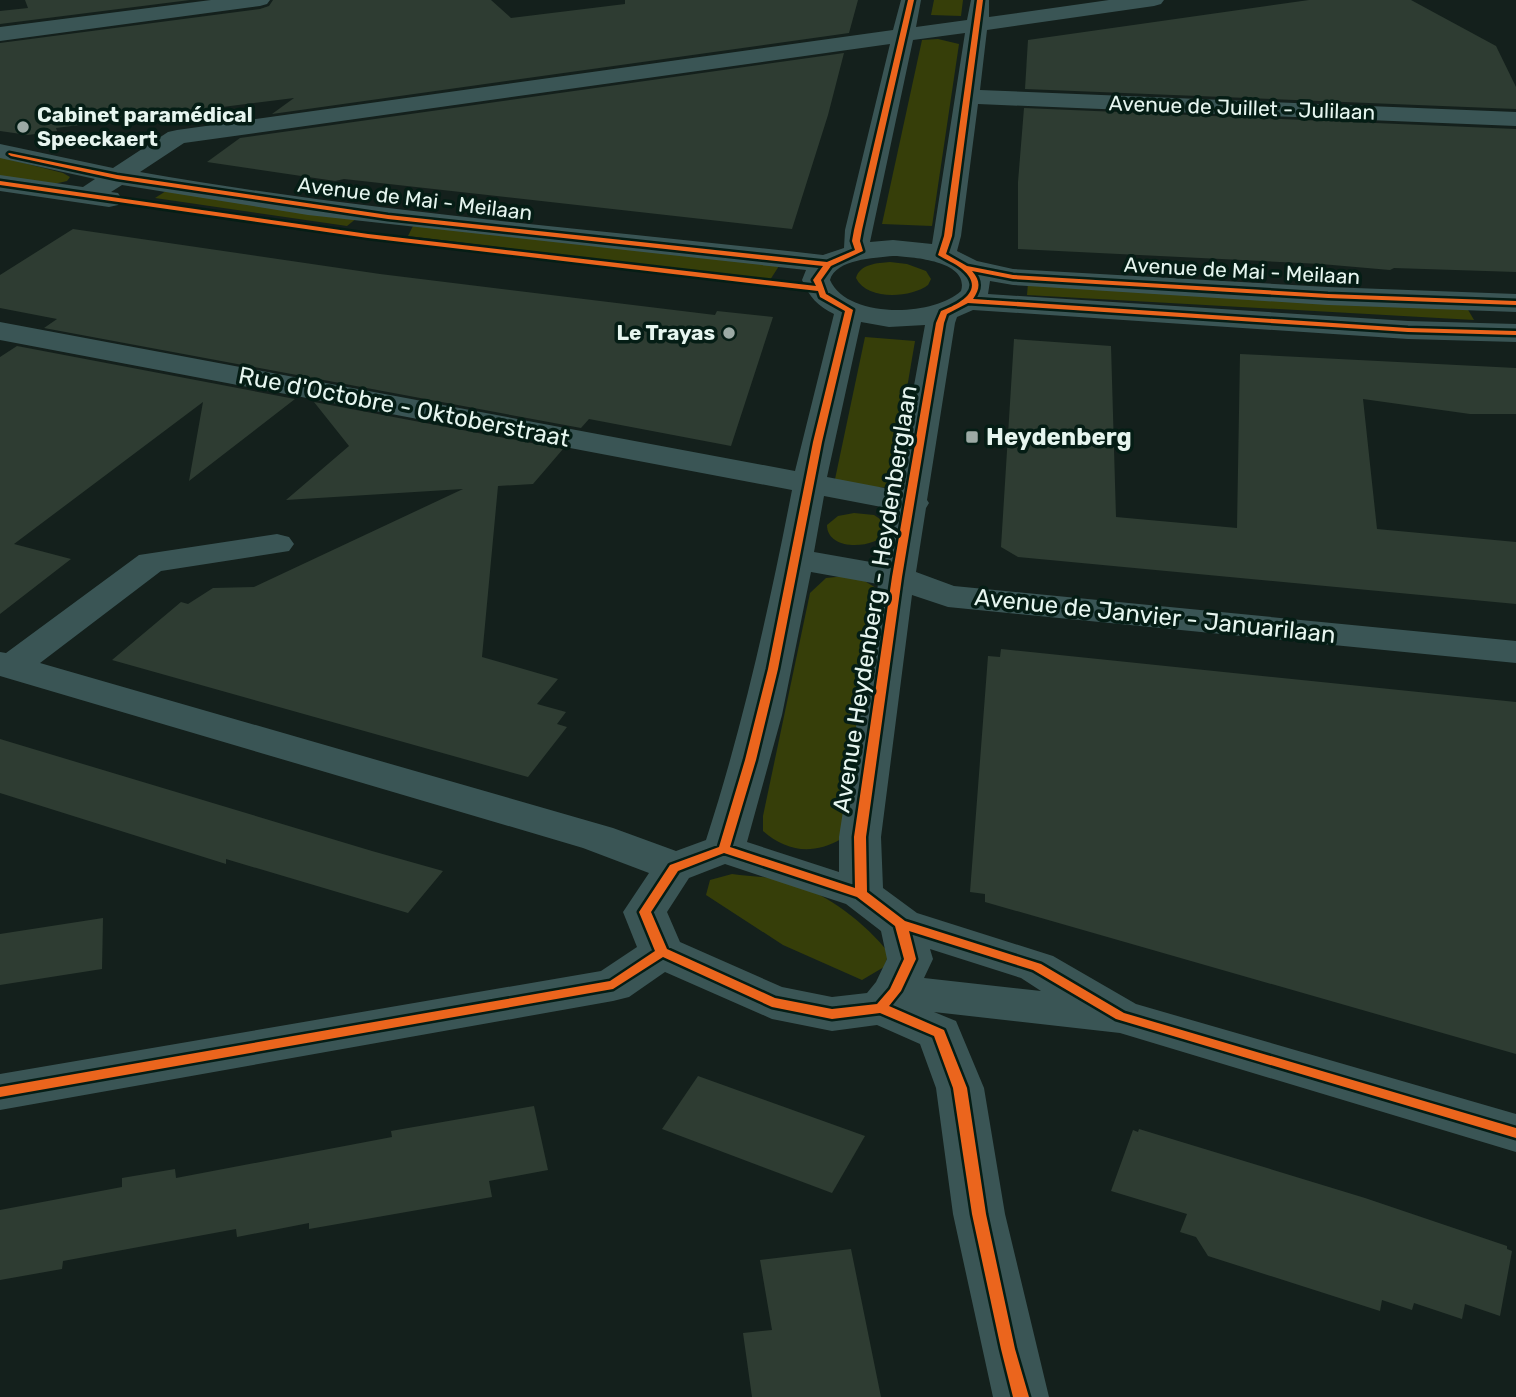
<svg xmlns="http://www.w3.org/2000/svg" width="1516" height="1397" viewBox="0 0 1516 1397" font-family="Rubik,sans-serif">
  <rect width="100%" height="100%" fill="#14201c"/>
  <g fill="#363e09">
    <path d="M934 0H963L961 16 931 15Z"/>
    <path d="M938 39 959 44 932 226 882 224 922 40Z"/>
    <path d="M0 157 63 173 70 177 67 181 54 184 0 178Z"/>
    <path d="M166 191 357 218 347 226 155 198Z"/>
    <path d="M414 224 779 266 770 280 408 236Z"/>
    <path d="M890 262 907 264 926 271 931 279 928 285C911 298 867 301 856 278 860 264 877 263 890 262Z"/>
    <path d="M1028 283 1467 308 1474 320 1027 295Z"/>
    <path d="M865 337 915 341 890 488 834 484Z"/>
    <path d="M854 513 874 515 883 521 887 532C876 549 827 552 827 525L838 516Z"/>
    <path d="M846 576 863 580 876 588 880 601 841 839C813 855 787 852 763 831V816L810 593 826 578Z"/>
    <path d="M732 874C751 877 774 876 792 883 829 895 865 923 889 953L884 967 862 980 783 945 706 895 710 880Z"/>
  </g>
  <g fill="#2e3c32">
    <path d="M25 0H190L0 24V11L28 8Z"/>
    <path d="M273 0H491L511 18 625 4V0H858L849 33 272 114 294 98 56 128 57 131 28 135 0 131V43L260 9 269 6Z"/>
    <path d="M1309 0H1411L1496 46 1516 87V109L1025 89 1028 40Z"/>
    <path d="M844 53 828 115 792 229 344 179 335 181 207 162 240 138Z"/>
    <path d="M1024 108 1516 129V272L1394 268 1390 270 1321 264 1018 249V182Z"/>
    <path d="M73 229 380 274 715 315 717 311 773 317 731 446 589 419 581 428 44 328 57 319 0 308V275Z"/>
    <path d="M1014 339 1111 346 1116 517 1237 528 1240 354 1516 368V414H1470L1363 399 1377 529 1516 542V604L1018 557 1001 547Z"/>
    <path d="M17 346 295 399 189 481 203 402 14 544 71 559 0 614V357Z"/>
    <path d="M314 402 563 449 533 484 498 486 482 657 558 679 537 704 566 712 557 724 567 727 528 777 112 660 181 602 188 604 213 588 254 587 463 489 286 500 349 446Z"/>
    <path d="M1001 649 1516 702V1054L985 902V894L970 892 988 656 1000 657Z"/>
    <path d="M0 739 372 851 443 871 408 913 226 859V864L0 793Z"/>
    <path d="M103 918 102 969 0 985V934Z"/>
    <path d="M698 1076 865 1136 832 1193 662 1129Z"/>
    <path d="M534 1106 548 1170 489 1181 492 1197 309 1229V1223L237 1237 236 1229 63 1261 62 1269 0 1280V1210L122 1187V1178L175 1169 176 1178 392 1137 391 1131Z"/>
    <path d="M1139 1129 1365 1198 1507 1246V1249L1512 1251 1500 1316 1465 1304 1462 1319 1414 1303 1412 1310 1382 1300 1380 1311 1208 1256 1196 1237 1180 1232 1187 1214 1111 1191 1133 1130 1138 1132Z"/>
    <path d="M851 1249 881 1397H752L743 1333 772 1330 760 1260Z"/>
  </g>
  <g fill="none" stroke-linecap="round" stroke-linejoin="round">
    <g fill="#3a5555" fill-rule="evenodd">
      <path d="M211 0H270L267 4 260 6 0 41V27Z"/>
      <path d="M901 0H921L916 27 967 20 971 0H989V17L1109 0H1164L1161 4 1154 6 987 30 980 90 1516 112V126L978 104 961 236 957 251 977 261 1013 269 1328 287 1516 294V312L1328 305 1013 285 990 281 988 294 1408 321 1516 324V342L1408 339 973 310 957 317 955 323 927 500 929 503 926 508 916 572 954 586 1516 641V663L948 607 912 595 881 837 883 888 917 913 1053 956 1136 1004 1516 1114V1152L1120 1033 934 1012 956 1021 984 1088 1005 1214 1049 1397H993L953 1214 936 1088 920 1044 877 1025 832 1031 772 1019 665 972 629 997 613 1001 0 1110V1074L601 971 637 947 623 912 649 873 583 848 0 676V652L6 653 139 555 277 534 289 537 294 544 289 551 161 571 40 663 613 828 676 851 706 840C743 726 769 608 792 490L0 340V322L795 471 834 314C818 306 809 297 802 280L806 270 308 215 122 185 111 192 118 193 122 199 118 205 109 207 0 191V175L83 187 95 179 0 158V144L113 168 168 132 177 130 893 30ZM965 33 932 244 893 240 870 242 913 40ZM890 44 845 230 844 248 823 255C595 229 366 212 140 172L184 143ZM893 256C913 257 970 261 961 291 933 317 847 319 830 280 836 259 874 258 893 256ZM861 322 889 327 925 325 895 490 827 477ZM824 496 892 509 882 564 814 552ZM811 572 878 584 839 837V872L747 842 782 715ZM725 864 846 904 881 931 887 959 876 982 867 993 832 997 782 987 680 942 667 912 689 878ZM930 949 1021 978 1041 991 924 978 933 959Z"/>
    </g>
    <defs>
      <path id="cycleway" d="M908 0H914L862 230 860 241 863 251 831 266 821 280 826 294 853 310 822 442 778 669 756 760 730 847 855 888 854 837 892 577 936 323 941 311C959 304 987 290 962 269 955 263 946 260 938 255L944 236 977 0H983L952 236 946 254 967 266 1013 275 1328 294 1516 301V305L1328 298 1013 279 972 271C981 281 980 289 973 299L1408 328 1516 331V335L1408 332 968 303 947 314 944 323 902 577 866 837 867 892 905 921 1041 964 1124 1013 1516 1128V1138L1116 1019 1033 970 909 931 916 959 901 991 889 1006 944 1030 967 1088 986 1214 1015 1349 1029 1397H1013L1001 1349 972 1214 953 1088 934 1036 880 1013 832 1019 772 1007 663 957 613 989 0 1097V1087L610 981 655 951 639 912 670 865 719 847 745 760 768 669 813 442 845 311 820 297 818 291 368 238 0 185V181L368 234 816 286 813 280 823 266 388 219 117 179 11 156 8 154 9 153 117 175 388 215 827 262 855 250 852 241 854 230ZM724 853 857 897 895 926 904 959 890 989 877 1004 832 1009 775 998 667 949 651 912 678 871Z"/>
    </defs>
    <use href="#cycleway" stroke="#051d15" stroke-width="5"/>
    <use href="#cycleway" fill="#eb651d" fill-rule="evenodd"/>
  </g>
  <g fill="#9caaa5" stroke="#051d15" stroke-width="2.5">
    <circle cx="23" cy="127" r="7"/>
    <circle cx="729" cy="333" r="7"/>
    <rect x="965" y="430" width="14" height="14" rx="3.5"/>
  </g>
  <g text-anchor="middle" stroke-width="7" stroke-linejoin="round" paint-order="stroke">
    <g font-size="21" fill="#e6f5ef" stroke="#051d15">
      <text transform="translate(1242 108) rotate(2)" y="7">Avenue de Juillet - Julilaan</text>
      <text transform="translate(415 199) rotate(7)" y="7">Avenue de Mai - Meilaan</text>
      <text transform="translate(1242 271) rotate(3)" y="7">Avenue de Mai - Meilaan</text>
    </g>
    <g font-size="21" font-weight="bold" fill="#e6f5ef" stroke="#051d15" text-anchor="start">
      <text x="37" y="122">Cabinet paramédical<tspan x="37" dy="24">Speeckaert</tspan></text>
      <text x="715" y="340" text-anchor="end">Le Trayas</text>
    </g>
    <g font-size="24" fill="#e6f5ef" stroke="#051d15">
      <text transform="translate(404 407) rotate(11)" y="8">Rue d'Octobre - Oktoberstraat</text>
      <text transform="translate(875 599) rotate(-81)" y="8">Avenue Heydenberg - Heydenberglaan</text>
      <text transform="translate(1155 616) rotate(6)" y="8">Avenue de Janvier - Januarilaan</text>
    </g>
    <g font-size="24" font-weight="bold" fill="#e6f5ef" stroke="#051d15" text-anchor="start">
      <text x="986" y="445">Heydenberg</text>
    </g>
  </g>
</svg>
